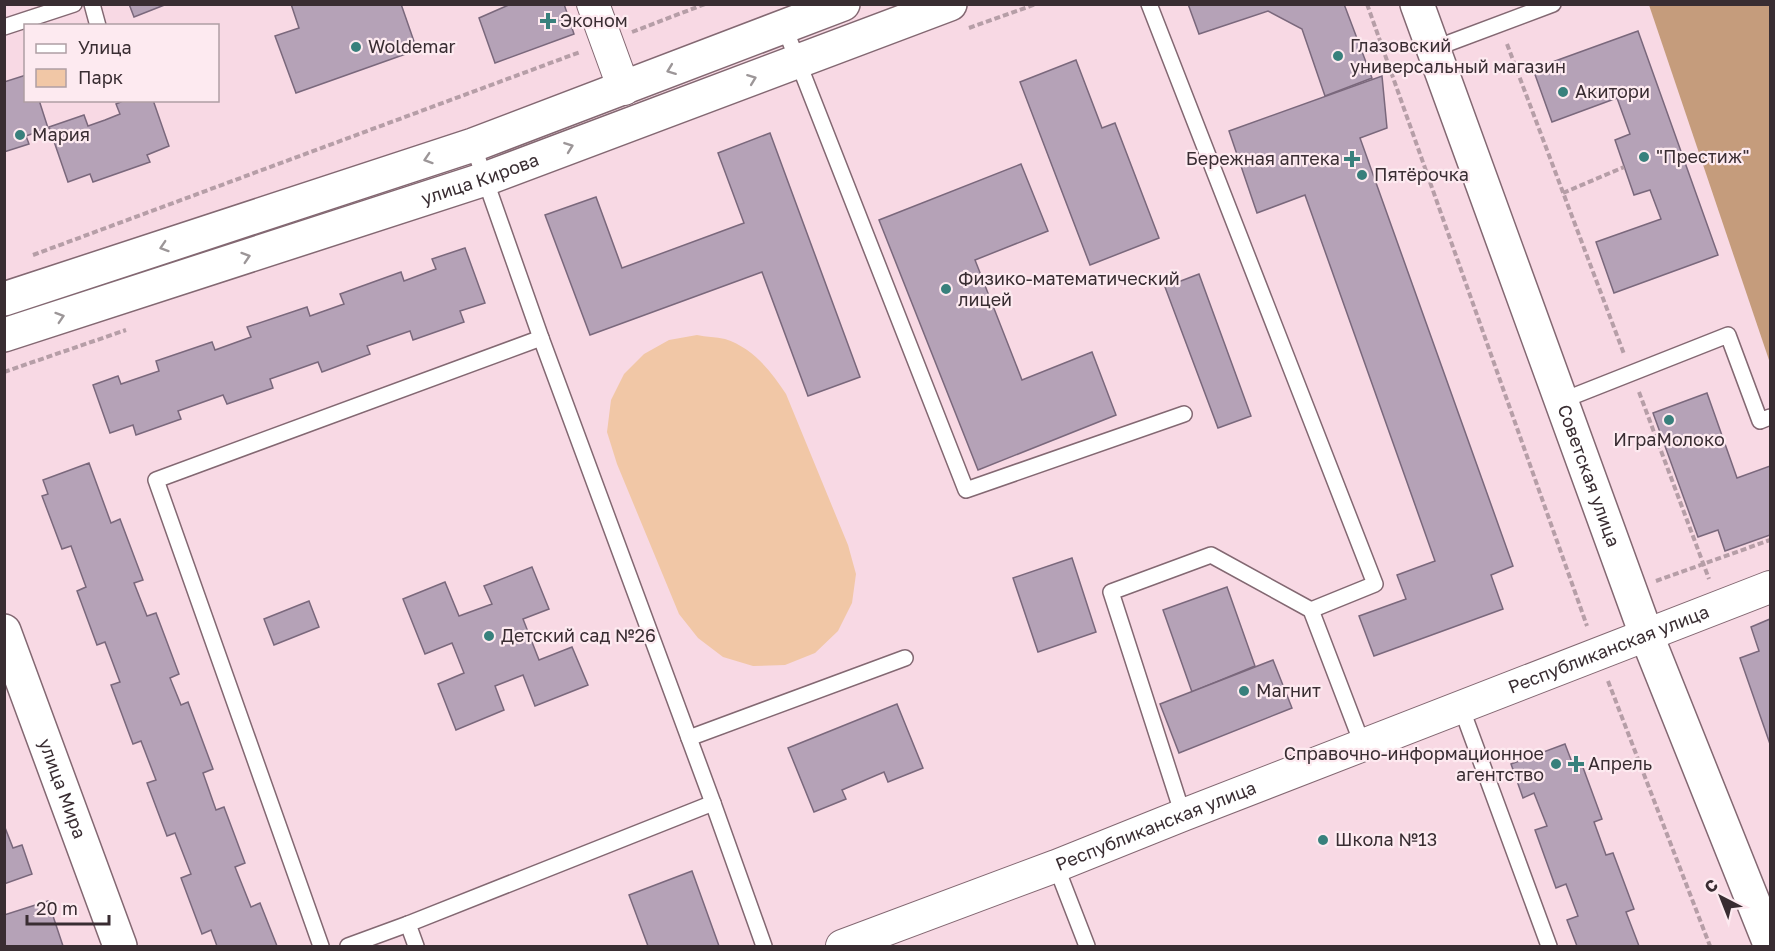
<svg xmlns="http://www.w3.org/2000/svg" width="1775" height="951" viewBox="0 0 1775 951" font-family="'Golos Text',sans-serif">
  <rect width="100%" height="100%" fill="#f8d9e4"/>
  <path fill="#f1c7a6" d="M697 335C706 337 716 337 725 339 753 348 771 371 786 394L848 545 856 574 852 603 838 631 815 653 785 665 753 666 723 657 698 638 679 614 617 464 607 432 611 400 624 374 644 354 669 340Z"/>
  <path fill="#c59c7c" d="M1649 5H1770V363Z"/>
  <g fill="#b5a2b7" stroke="#7a687c" stroke-width="1.5">
    <path d="M129 4H167L134 17Z"/>
    <path d="M291 4H401L417 50 296 93 275 36 299 28Z"/>
    <path d="M511 4H564L574 34 495 63 479 18Z"/>
    <path d="M1188 4H1344L1372 78 1325 96 1302 29 1268 11 1199 34Z"/>
    <path d="M1638 31 1718 255 1614 293 1596 242 1661 219 1650 190 1634 195 1615 140 1630 134 1617 98 1552 122 1533 69Z"/>
    <path d="M1076 60 1102 128 1115 123 1159 238 1090 265 1020 82Z"/>
    <path d="M26 75V100H39L48 128 26 136 29 144 4 152V82Z"/>
    <path d="M1382 76 1387 128 1360 138 1513 566 1491 575 1503 609 1374 656 1359 616 1406 599 1397 575 1435 561 1305 195 1257 213 1229 131Z"/>
    <path d="M125 100H153L169 146 147 155 150 162 93 182 90 174 68 182 49 127 84 115 88 126 105 120 120 114 116 104Z"/>
    <path d="M770 133 860 377 808 396 762 272 590 335 545 215 596 197 622 268 744 223 718 153Z"/>
    <path d="M1021 164 1048 231 975 260 1022 380 1092 352 1116 415 978 470 879 220Z"/>
    <path d="M465 248 485 303 460 311 464 322 413 340 410 331 367 346 370 354 322 372 318 362 270 379 273 388 227 404 223 395 178 411 181 419 136 435 133 425 110 433 93 385 118 376 121 384 159 371 156 361 212 342 215 350 251 337 247 327 307 307 310 316 344 304 340 294 401 272 404 281 436 269 432 259Z"/>
    <path d="M1199 274 1251 416 1218 428 1165 287Z"/>
    <path d="M1707 393 1737 478 1770 466V535L1725 551 1718 530 1698 537 1653 413Z"/>
    <path d="M89 463 111 523 120 519 143 580 134 583 147 616 156 613 179 674 170 678 181 705 188 702 213 769 203 773 216 810 224 807 245 863 235 867 251 907 260 903 277 946H217L211 930 202 934 181 878 191 874 175 833 167 836 147 783 156 780 141 741 133 744 111 685 120 682 105 642 97 645 77 591 86 587 71 546 62 549 42 496 48 494 43 480Z"/>
    <path d="M1072 558 1096 632 1038 652 1013 578Z"/>
    <path d="M532 567 549 609 523 619 539 660 572 647 588 685 535 706 523 675 495 686 504 710 456 730 438 684 464 673 452 643 425 654 403 599 445 582 459 616 492 604 484 586Z"/>
    <path d="M1227 587 1255 666 1192 692 1163 610Z"/>
    <path d="M309 601 319 627 274 645 264 619Z"/>
    <path d="M1770 619V744L1740 658 1759 651 1751 627Z"/>
    <path d="M1273 660 1292 708 1179 753 1160 704Z"/>
    <path d="M897 704 923 768 888 782 884 772 842 790 846 799 814 812 788 748Z"/>
    <path d="M1565 744 1573 765 1581 762 1602 819 1594 822 1606 855 1613 853 1634 909 1626 912 1639 946H1577L1567 920 1578 916 1566 884 1556 888 1535 830 1547 826 1534 793 1523 798 1511 764Z"/>
    <path d="M4 825 13 848 22 845 32 874 4 884Z"/>
    <path d="M692 871 719 946H648L629 895Z"/>
    <path d="M48 901 63 946H4V915Z"/>
  </g>
  <g fill="none" stroke-linecap="round" stroke-linejoin="round">
    <defs>
      <g id="service">
        <path d="M92 4 98 26"/>
        <path d="M1149 4 1375 584 1311 610"/>
        <path d="M784 26 966 490 1184 414"/>
        <path d="M4 27 74 4"/>
        <path d="M1433 49 1553 4"/>
        <path d="M473 145 541 338 713 803 764 946"/>
        <path d="M1561 401 1728 335 1760 421 1770 417"/>
        <path d="M1461 707 1549 946"/>
        <path d="M689 738 905 658"/>
        <path d="M1183 815 1111 592 1211 555 1311 610 1363 746"/>
        <path d="M1056 866 1087 946"/>
        <path d="M321 946 156 480 541 338"/>
        <path d="M348 946 408 924"/>
        <path d="M416 946 408 924 713 803"/>
      </g>
      <g id="minor">
        <path d="M593 4 624 89"/>
        <path id="s1" d="M842 946 1056 866 1183 815 1770 587"/>
      </g>
      <g id="tertiary">
        <path id="s2" d="M1417 4 1646 634 1770 944"/>
        <path id="s3" d="M4 631 120 946"/>
      </g>
      <g id="secondary">
        <path d="M4 299 473 145 843 4"/>
        <path id="s4" d="M4 335 485 179 950 4"/>
      </g>
    </defs>
    <use href="#service" stroke="#836872" stroke-width="18"/>
    <use href="#minor" stroke="#836872" stroke-width="34"/>
    <use href="#tertiary" stroke="#836872" stroke-width="36"/>
    <use href="#secondary" stroke="#836872" stroke-width="36"/>
    <g stroke="#b69ea7" stroke-width="4" stroke-dasharray="6 3" stroke-linecap="butt">
      <path d="M1367 4 1587 626"/>
      <path d="M969 28 1036 4"/>
      <path d="M632 32 705 4"/>
      <path d="M1507 44 1624 354"/>
      <path d="M1563 193 1624 167"/>
      <path d="M33 255 580 52"/>
      <path d="M4 372 126 330"/>
      <path d="M1639 392 1709 579"/>
      <path d="M1656 581 1770 540"/>
      <path d="M1608 681 1710 946"/>
    </g>
    <use href="#service" stroke="#fff" stroke-width="15"/>
    <use href="#minor" stroke="#fff" stroke-width="32"/>
    <use href="#tertiary" stroke="#fff" stroke-width="33"/>
    <use href="#secondary" stroke="#fff" stroke-width="33"/>
  </g>
  <defs><path id="oneway-chevron" d="M-2-3.5L2.5 0L-2 3.5" fill="none" stroke-width="1.6" stroke-linecap="round" stroke-linejoin="round" transform="scale(1.5)"/></defs>
  <g stroke="#9c9698">
    <use href="#oneway-chevron" transform="translate(671 70) rotate(159)"/>
    <use href="#oneway-chevron" transform="translate(752 79) rotate(-21)"/>
    <use href="#oneway-chevron" transform="translate(569 147) rotate(-20)"/>
    <use href="#oneway-chevron" transform="translate(428 159) rotate(162)"/>
    <use href="#oneway-chevron" transform="translate(164 247) rotate(162)"/>
    <use href="#oneway-chevron" transform="translate(246 257) rotate(-18)"/>
    <use href="#oneway-chevron" transform="translate(60 317) rotate(-18)"/>
  </g>
  <g fill="#38807c" stroke="#fdeaf0" stroke-width="2">
    <path d="M545 12h6v6h6v6h-6v6h-6v-6h-6v-6h6z"/>
    <circle cx="356" cy="47" r="6"/>
    <circle cx="1338" cy="56" r="6"/>
    <circle cx="1563" cy="92" r="6"/>
    <circle cx="20" cy="135" r="6"/>
    <circle cx="1644" cy="157" r="6"/>
    <path d="M1349 150h6v6h6v6h-6v6h-6v-6h-6v-6h6z"/>
    <circle cx="1362" cy="175" r="6"/>
    <circle cx="946" cy="289" r="6"/>
    <circle cx="1669" cy="420" r="6"/>
    <circle cx="489" cy="636" r="6"/>
    <circle cx="1244" cy="691" r="6"/>
    <circle cx="1556" cy="764" r="6"/>
    <path d="M1573 755h6v6h6v6h-6v6h-6v-6h-6v-6h6z"/>
    <circle cx="1323" cy="840" r="6"/>
  </g>
  <g text-anchor="middle" stroke-width="4.5" stroke-linejoin="round" paint-order="stroke">
    <g font-size="18" fill="#392d32" stroke="#fdeaf0" text-anchor="start">
      <text x="560" y="27">Эконом</text>
      <text x="1350" y="52">Глазовский<tspan x="1350" dy="21">универсальный магазин</tspan></text>
      <text x="368" y="53">Woldemar</text>
      <text x="1575" y="98">Акитори</text>
      <text x="32" y="141">Мария</text>
      <text x="1656" y="163">"Престиж"</text>
      <text x="1340" y="165" text-anchor="end">Бережная аптека</text>
      <text x="1374" y="181">Пятёрочка</text>
      <text x="958" y="285">Физико-математический<tspan x="958" dy="21">лицей</tspan></text>
      <text x="1669" y="446" text-anchor="middle">ИграМолоко</text>
      <text x="501" y="642">Детский сад №26</text>
      <text x="1256" y="697">Магнит</text>
      <text x="1544" y="760" text-anchor="end">Справочно-информационное<tspan x="1544" dy="21">агентство</tspan></text>
      <text x="1588" y="770">Апрель</text>
      <text x="1335" y="846">Школа №13</text>
    </g>
    <g font-size="18" fill="#392d32" stroke="#fdeaf0">
      <text dy="6" stroke="none"><textPath href="#s4" startOffset="501">улица Кирова</textPath></text>
      <text dy="6" stroke="none"><textPath href="#s2" startOffset="502">Советская улица</textPath></text>
      <text dy="6" stroke="none"><textPath href="#s1" startOffset="822">Республиканская улица</textPath></text>
      <text dy="6" stroke="none"><textPath href="#s3" startOffset="168">улица Мира</textPath></text>
      <text dy="6" stroke="none"><textPath href="#s1" startOffset="336">Республиканская улица</textPath></text>
    </g>
  </g>
  <rect width="1775" height="951" fill="none" stroke="#392d32" stroke-width="12"/>
  <rect x="24" y="24" width="195" height="78" fill="#fdeaf0" stroke="#af9ea4" stroke-width="1.5"/>
  <rect x="36" y="44" width="30" height="9" fill="#ffffff" stroke="#af9ea4" stroke-width="1.5"/>
  <text x="78" y="54" font-size="18" fill="#392d32">Улица</text>
  <rect x="36" y="69" width="30" height="18" fill="#f1c7a6" stroke="#af9ea4" stroke-width="1.5"/>
  <text x="78" y="84" font-size="18" fill="#392d32">Парк</text>
  <g transform="translate(1721 897) rotate(318)" stroke="#fdeaf0" stroke-width="4.5" paint-order="stroke">
  <path d="M0-4.5L10 22L0 15L-10 22Z" fill="#392d32"/>
  <text y="-9" font-size="16" font-weight="bold" text-anchor="middle" fill="#392d32">С</text>
  </g>
  <path d="M27 915v9h82v-9" fill="none" stroke="#392d32" stroke-width="3"/>
  <text x="36" y="915" font-size="18" fill="#392d32" stroke="#fdeaf0" stroke-width="4.5" paint-order="stroke">20 m</text>
</svg>
